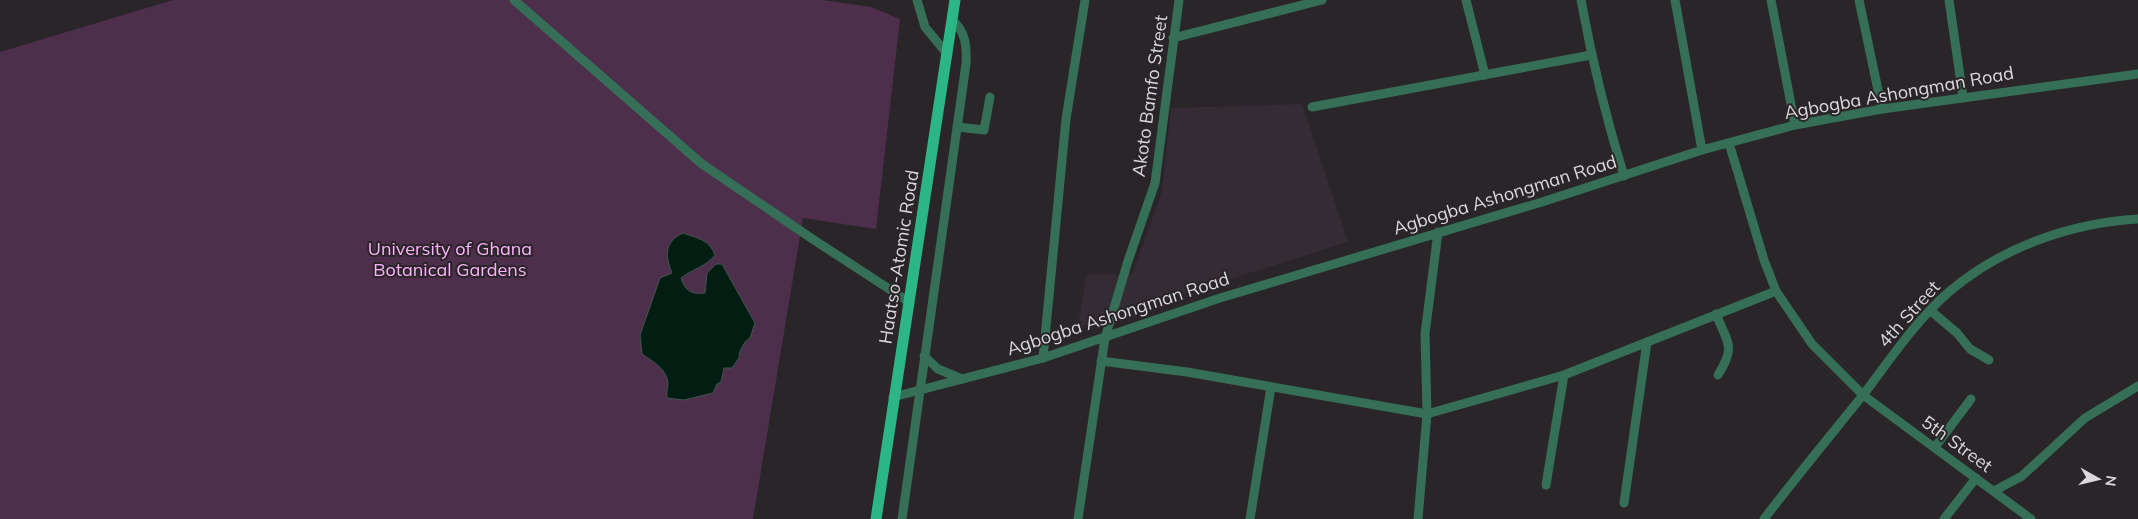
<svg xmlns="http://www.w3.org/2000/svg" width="2138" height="519" viewBox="0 0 2138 519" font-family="Mulish,sans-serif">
  <rect width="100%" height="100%" fill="#292529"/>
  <path fill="#342b34" d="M1302 104 1348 242 1077 328 1087 274 1132 275 1162 191 1171 108Z"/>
  <path fill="#4d2f4c" d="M173 0H823L871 7 900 19 876 229 803 218 753 519H0V52Z"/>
  <path fill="#021d12" stroke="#43554f" d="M683 233C697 238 710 240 715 255 706 267 692 269 681 278 685 291 692 295 705 293L707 273 716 264H722L755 323 750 338 745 342 740 351 739 358 732 368H724L721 382 717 384 713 393 684 400 667 398C666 392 668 388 668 383 667 369 652 361 642 354L640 335 660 278 672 273C665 256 664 242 683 233Z"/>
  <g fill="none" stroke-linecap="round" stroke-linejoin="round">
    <g stroke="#366f58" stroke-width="9">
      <path d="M514 0 702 164 811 238 909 302"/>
      <path d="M917 0 925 27 948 55"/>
      <path d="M1466 0 1485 75"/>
      <path d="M1581 0C1592 60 1606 118 1624 176"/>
      <path d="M1675 0 1702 150"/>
      <path d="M1771 0 1795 125"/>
      <path d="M1859 0 1882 109"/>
      <path d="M1949 0 1963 97"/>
      <path d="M1173 38 1322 0"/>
      <path d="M1312 107 1591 55"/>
      <path d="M957 127 984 130 990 97"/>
      <path d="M1729 143 1764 260 1776 291 1812 344 1863 395 2031 519"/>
      <path d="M1931 311 1957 333 1970 349 1989 360"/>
      <path d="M1716 314C1728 344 1736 346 1718 375"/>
      <path d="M924 356 938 369 962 379"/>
      <path d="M1043 358 1066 119 1085 0"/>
      <path d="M1101 361 1187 372 1427 414 1564 375 1776 291"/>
      <path d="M893 397 1043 358 1220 298 1542 202 1702 150 1795 125 1882 109 2138 74"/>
      <path d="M1935 447 1971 399"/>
      <path d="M1546 485 1564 375"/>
      <path d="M1994 491 2022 476 2085 418 2138 386"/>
      <path d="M1624 503 1647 342"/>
      <path d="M902 519 966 64C967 48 966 31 952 20"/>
      <path d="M1078 519 1105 338 1128 261 1155 183 1179 0"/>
      <path d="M1250 519 1271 387"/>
      <path d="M1418 519 1427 414 1425 334 1438 232"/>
      <path d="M1764 519C1796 477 1830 436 1863 395 1890 360 1916 320 1950 291 2002 247 2071 223 2138 219"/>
      <path d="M1944 519 1976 478"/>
    </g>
    <path stroke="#2cb687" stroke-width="11" d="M876 519 955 0"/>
  </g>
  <g text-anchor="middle" stroke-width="4" stroke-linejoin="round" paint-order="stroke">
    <g font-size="18" fill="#dcd9dc" stroke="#292529">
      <text transform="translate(1899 93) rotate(-10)" y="6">Agbogba Ashongman Road</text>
      <text transform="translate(1150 96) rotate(-82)" y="6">Akoto Bamfo Street</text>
      <text transform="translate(1505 195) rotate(-17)" y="6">Agbogba Ashongman Road</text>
      <text transform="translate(899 257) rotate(-81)" y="6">Haatso-Atomic Road</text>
      <text transform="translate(1118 314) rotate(-18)" y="6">Agbogba Ashongman Road</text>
      <text transform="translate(1909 314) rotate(-48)" y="6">4th Street</text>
      <text transform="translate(1957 444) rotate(36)" y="6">5th Street</text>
    </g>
    <g font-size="18" fill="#ffb2fc" stroke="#292529">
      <text x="450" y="255">University of Ghana<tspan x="450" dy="21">Botanical Gardens</tspan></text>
    </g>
  </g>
  <g transform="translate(2098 479) rotate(98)" stroke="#292529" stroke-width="4" paint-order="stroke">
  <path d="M0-4L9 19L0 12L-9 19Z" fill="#dcd9dc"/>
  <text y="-8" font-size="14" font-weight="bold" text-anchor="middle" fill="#dcd9dc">N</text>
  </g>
</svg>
